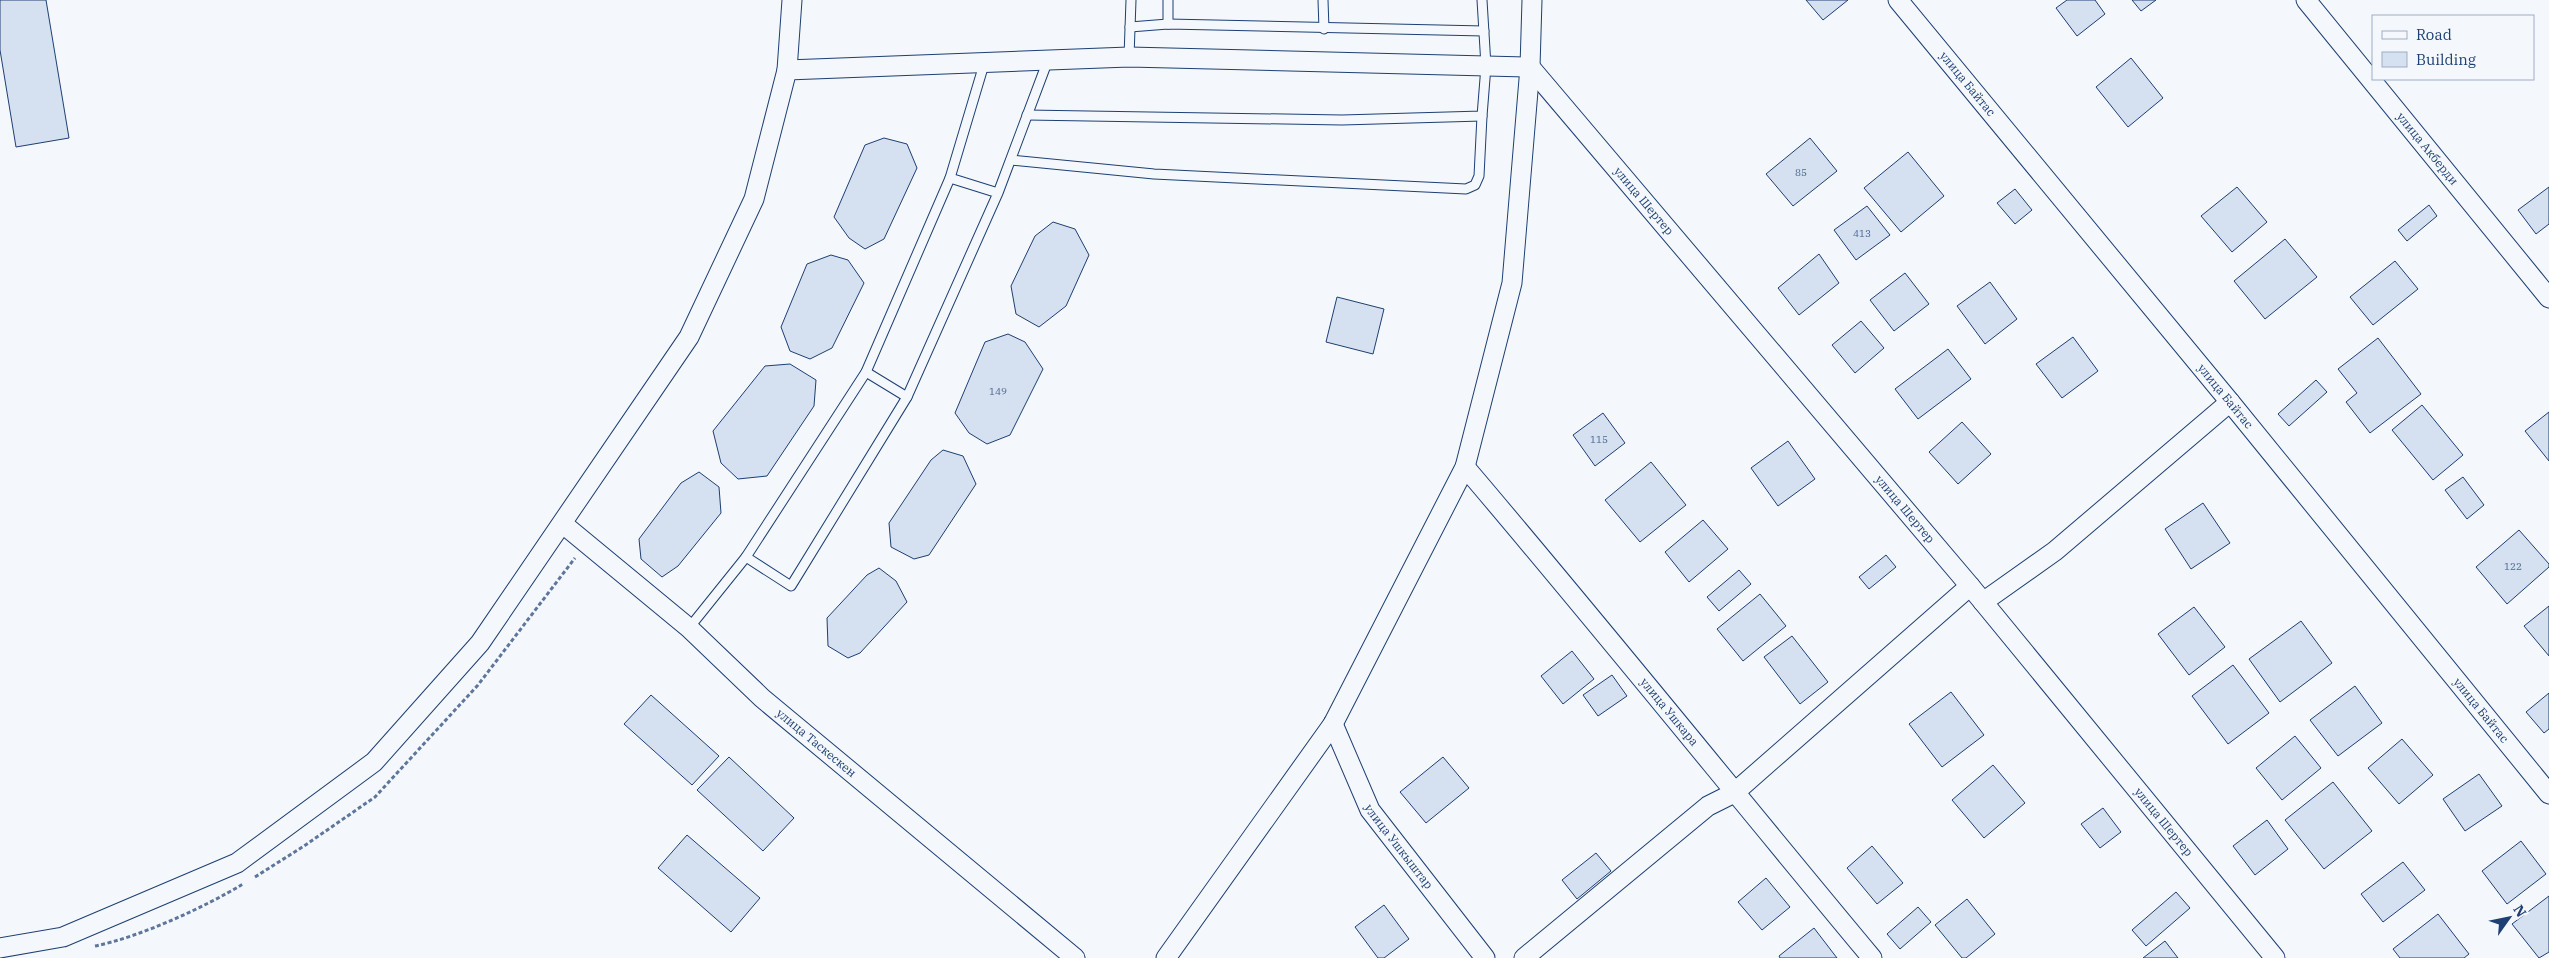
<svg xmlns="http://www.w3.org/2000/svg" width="2549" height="958" viewBox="0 0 2549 958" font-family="'IBM Plex Serif',serif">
  <rect width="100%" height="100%" fill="#f4f7fb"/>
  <g fill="#d5e0f0" stroke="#1d3f73">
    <path d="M0 0H46L69 138 16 147 0 50Z"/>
    <path d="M1806 0H1848L1823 20Z"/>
    <path d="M2067 0H2095L2105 14 2077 36 2056 8Z"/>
    <path d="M2132 0H2156L2141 11Z"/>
    <path d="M2131 58 2163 98 2128 127 2096 87Z"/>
    <path d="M884 138 907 144 917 168 884 239 865 249 849 238 834 217 865 145Z"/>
    <path d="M1810 138 1837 171 1793 206 1766 174Z"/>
    <path d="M1908 152 1944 196 1901 232 1864 188Z"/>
    <path d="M2237 187 2267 222 2232 252 2201 216Z"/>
    <path d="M2549 187V224L2536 234 2518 210Z"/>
    <path d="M2015 189 2032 210 2015 224 1997 203Z"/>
    <path d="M2429 205 2437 216 2407 241 2398 230Z"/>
    <path d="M1867 206 1890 235 1856 260 1834 230Z"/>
    <path d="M1053 222 1075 229 1089 255 1066 306 1039 327 1016 314 1011 286 1035 236Z"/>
    <path d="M2285 239 2317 277 2265 319 2234 281Z"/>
    <path d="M1819 254 1839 283 1799 315 1778 288Z"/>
    <path d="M831 255 848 260 864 283 832 348 810 359 790 351 781 327 807 264Z"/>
    <path d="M2395 261 2418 289 2373 325 2350 297Z"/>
    <path d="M1905 273 1929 304 1894 331 1870 300Z"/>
    <path d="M1990 282 2017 319 1985 344 1957 306Z"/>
    <path d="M1337 297 1384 309 1373 354 1326 342Z"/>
    <path d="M1861 321 1884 348 1855 373 1832 345Z"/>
    <path d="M1008 334 1025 342 1043 369 1010 435 987 444 969 433 955 413 985 342Z"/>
    <path d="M2073 337 2098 371 2062 398 2036 364Z"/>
    <path d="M2378 338 2421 394 2370 433 2346 402 2357 393 2338 369Z"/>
    <path d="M1948 349 1971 379 1918 419 1895 389Z"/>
    <path d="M790 364 816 380 814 406 767 476 738 479 721 463 713 431 765 366Z"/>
    <path d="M2316 380 2327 392 2289 426 2278 414Z"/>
    <path d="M2422 405 2463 455 2433 480 2392 430Z"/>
    <path d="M2549 412V461L2525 431Z"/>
    <path d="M1603 413 1625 443 1595 466 1573 435Z"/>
    <path d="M1962 422 1991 454 1958 484 1929 452Z"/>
    <path d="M1788 441 1815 479 1778 506 1751 468Z"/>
    <path d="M943 450 963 456 976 484 929 555 914 559 891 547 889 523 931 460Z"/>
    <path d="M1651 462 1686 505 1640 542 1605 500Z"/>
    <path d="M699 472 719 487 721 513 678 566 662 577 641 559 639 539 681 483Z"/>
    <path d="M2463 477 2484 505 2467 519 2445 490Z"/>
    <path d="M2203 503 2230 543 2191 569 2165 529Z"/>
    <path d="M1703 520 1728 549 1689 582 1665 552Z"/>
    <path d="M2519 530 2549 564V567L2507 604 2476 567Z"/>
    <path d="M1886 555 1896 567 1869 589 1859 577Z"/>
    <path d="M879 568 896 581 907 602 860 653 848 658 828 646 827 618 867 575Z"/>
    <path d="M1739 570 1751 584 1719 611 1707 597Z"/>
    <path d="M1760 594 1786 626 1743 661 1717 629Z"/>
    <path d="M2549 606V656L2524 626Z"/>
    <path d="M2194 607 2225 647 2189 675 2158 634Z"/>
    <path d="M2301 621 2332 663 2280 702 2249 659Z"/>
    <path d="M1792 636 1828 682 1800 704 1764 657Z"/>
    <path d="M1572 651 1594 679 1563 704 1541 676Z"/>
    <path d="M2233 665 2269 713 2228 744 2192 696Z"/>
    <path d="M1612 675 1627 696 1598 716 1583 695Z"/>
    <path d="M2355 686 2382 723 2338 756 2310 720Z"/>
    <path d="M1951 692 1984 735 1942 767 1909 724Z"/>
    <path d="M2549 693V729L2544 733 2526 712Z"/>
    <path d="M651 695 719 756 692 785 624 724Z"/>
    <path d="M2295 736 2321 768 2282 800 2256 768Z"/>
    <path d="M2402 739 2433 775 2399 804 2368 768Z"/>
    <path d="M729 757 794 818 763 851 697 790Z"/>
    <path d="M1443 757 1469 788 1426 823 1400 792Z"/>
    <path d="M1993 765 2025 803 1984 838 1952 800Z"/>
    <path d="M2479 774 2502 806 2465 831 2443 799Z"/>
    <path d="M2333 782 2372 831 2324 869 2285 820Z"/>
    <path d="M2103 808 2121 832 2100 848 2081 824Z"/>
    <path d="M2267 820 2288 849 2255 875 2233 846Z"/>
    <path d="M687 835 760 898 731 932 658 868Z"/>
    <path d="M2521 841 2546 874 2507 904 2482 871Z"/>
    <path d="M1872 846 1903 883 1877 904 1847 868Z"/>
    <path d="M1596 853 1611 871 1577 899 1562 880Z"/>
    <path d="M2403 862 2425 890 2383 922 2361 894Z"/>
    <path d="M1766 878 1790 907 1762 930 1738 902Z"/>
    <path d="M2176 892 2190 908 2146 946 2132 930Z"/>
    <path d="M2549 896V952L2539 958 2512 924Z"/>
    <path d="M1967 899 1995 934 1966 958H1962L1935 925Z"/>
    <path d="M1384 905 1409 939 1384 958H1378L1355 927Z"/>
    <path d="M1918 907 1931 922 1900 949 1887 934Z"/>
    <path d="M2438 914 2469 954 2464 958H2400L2393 949Z"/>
    <path d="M1814 928 1837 958H1780L1779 956Z"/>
    <path d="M2165 941 2178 958H2143Z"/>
  </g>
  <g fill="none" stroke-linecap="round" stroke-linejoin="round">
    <defs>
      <g id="lane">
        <path d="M1168 0V24"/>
        <path d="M1323 0 1324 29"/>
        <path d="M1130 27 1168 24 1484 31"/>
        <path d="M1129 57 1131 0"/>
        <path d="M1027 115 1342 120 1482 116 1486 66 1482 0"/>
        <path d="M1011 160 1154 174 1466 189 1475 185 1479 176 1482 116"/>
        <path d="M950 178 985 61"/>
        <path d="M998 193 907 397 791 586 746 557 866 372 950 178 998 193 1048 60"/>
        <path d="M866 372 907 397"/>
        <path d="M689 628 746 557"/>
      </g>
      <g id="street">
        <path id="s1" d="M1898 0 2230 402 2549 794"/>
        <path id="s2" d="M2306 0 2549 298"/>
        <path d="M787 70 792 0"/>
        <path id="s3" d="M1465 467C1603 629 1736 795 1872 958"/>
        <path id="s4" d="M563 524 689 628 762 698 1075 958"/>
        <path d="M1983 602 2055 551 2230 402"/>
        <path id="s5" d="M1333 724 1370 810 1485 958"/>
        <path id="s6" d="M0 948 63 937 237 863 374 762 480 643 689 337 754 199 787 70 1129 57 1530 67 1970 586 2275 958"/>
        <path d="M1166 958 1333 724 1465 467 1512 283 1530 67 1532 0"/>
        <path d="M1524 958 1708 806 1734 793 1970 586"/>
      </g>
    </defs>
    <use href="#lane" stroke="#1d3f73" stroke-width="11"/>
    <use href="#street" stroke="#1d3f73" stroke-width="21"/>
    <g stroke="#5e769c" stroke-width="3" stroke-dasharray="4 2.5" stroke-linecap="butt">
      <path d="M255 877 304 846 375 797 478 685 575 558"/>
      <path d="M95 946C140 937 205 907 243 884"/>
    </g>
    <use href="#lane" stroke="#f4f7fb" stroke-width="9"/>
    <use href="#street" stroke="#f4f7fb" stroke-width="19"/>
  </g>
  <g text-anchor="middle" stroke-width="4" stroke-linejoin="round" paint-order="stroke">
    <g font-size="10" fill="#4b6792">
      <text x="1801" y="176">85</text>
      <text x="1862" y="237">413</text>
      <text x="998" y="395">149</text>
      <text x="1599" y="443">115</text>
      <text x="2513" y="570">122</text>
    </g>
    <g font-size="12" fill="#1d3f73" stroke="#f4f7fb">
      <text dy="4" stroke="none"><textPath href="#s1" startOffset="109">улица Байтас</textPath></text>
      <text dy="4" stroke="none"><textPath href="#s2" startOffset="192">улица Акберди</textPath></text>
      <text dy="4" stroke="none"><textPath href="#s6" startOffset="2158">улица Шертер</textPath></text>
      <text dy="4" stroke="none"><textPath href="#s1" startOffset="514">улица Байтас</textPath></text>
      <text dy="4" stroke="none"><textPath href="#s6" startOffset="2562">улица Шертер</textPath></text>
      <text dy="4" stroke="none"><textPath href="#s1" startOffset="919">улица Байтас</textPath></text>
      <text dy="4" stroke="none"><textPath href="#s3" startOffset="319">улица Ушкара</textPath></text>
      <text dy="4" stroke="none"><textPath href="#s4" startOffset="335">улица Таскескен</textPath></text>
      <text dy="4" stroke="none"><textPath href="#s6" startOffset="2968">улица Шертер</textPath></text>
      <text dy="4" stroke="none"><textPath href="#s5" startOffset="140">улица Ушкыштар</textPath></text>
    </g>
  </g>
  <rect x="2372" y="15" width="162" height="65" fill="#f4f7fb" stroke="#9eadc5"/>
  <rect x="2382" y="31" width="25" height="8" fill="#f4f7fb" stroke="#9eadc5"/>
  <text x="2416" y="40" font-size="15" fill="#1d3f73">Road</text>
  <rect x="2382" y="52" width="25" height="15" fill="#d5e0f0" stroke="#9eadc5"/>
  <text x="2416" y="65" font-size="15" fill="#1d3f73">Building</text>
  <g transform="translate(2509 918) rotate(57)" stroke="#f4f7fb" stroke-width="4" paint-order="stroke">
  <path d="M0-4L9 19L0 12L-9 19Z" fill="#1d3f73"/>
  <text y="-8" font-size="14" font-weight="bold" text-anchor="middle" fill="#1d3f73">N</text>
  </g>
</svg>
